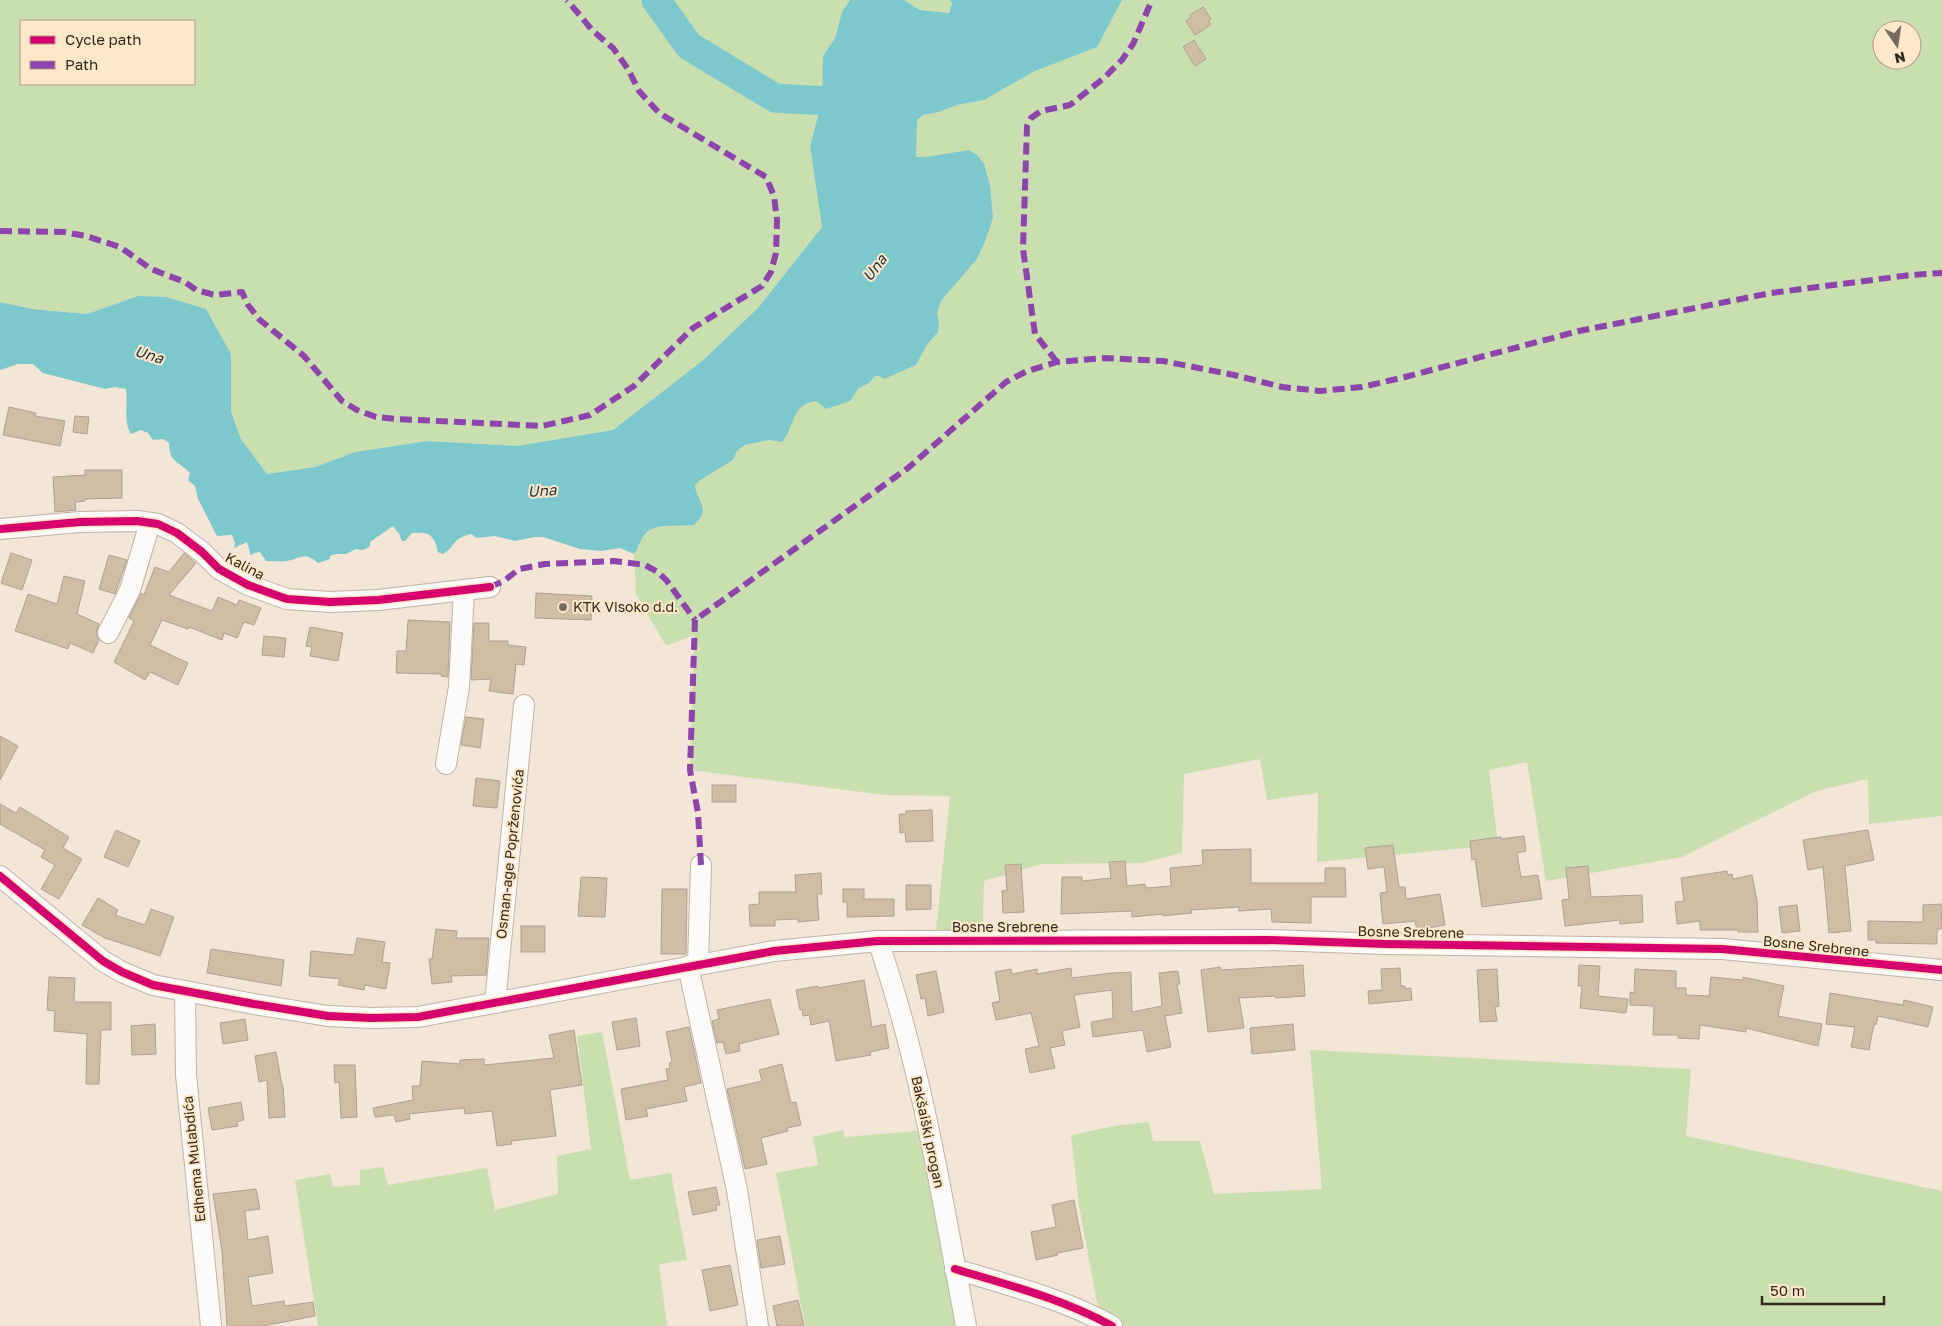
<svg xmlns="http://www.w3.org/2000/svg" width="1942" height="1326" viewBox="0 0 1942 1326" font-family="'Golos Text',sans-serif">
  <rect width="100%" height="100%" fill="#f3e6d6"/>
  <g fill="#cadfb0" fill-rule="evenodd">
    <path d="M0 0H850L842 12 835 38 823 56 822 101 810 146 822 227 758 308 702 361 613 430 517 446 427 441 355 452 315 467 267 474 241 439 231 412V354L138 296 87 314 31 309 0 302ZM21 21H194V84H21Z"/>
    <path d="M904 0H949L952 3 949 13 920 10Z"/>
    <path d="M1122 0H1942V816L1869 824 1868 779 1816 791 1682 857 1546 881 1527 762 1489 770 1498 845 1317 862 1318 793 1267 800 1260 759 1184 774 1182 853 1142 863 1042 864 984 881 982 941 935 940 950 796 885 795 690 770 694 635 666 646 636 594 634 554C639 549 640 540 645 534 654 523 681 527 694 525 712 509 698 504 695 486L699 481 733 460 737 451 745 445 769 440 782 442C795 427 790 404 816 401L823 405 850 401 859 388 869 383 875 376 916 365 927 345 938 332 939 322 937 313 941 301 977 259 985 242 988 231 955 153 925 157H915L917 120 923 115 939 112 957 105 984 100 1035 71ZM1882 30H1912V60H1882Z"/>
    <path d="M602 1032 630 1180 671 1173 687 1260 659 1264 667 1326H318L295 1180 330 1174 333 1187 360 1185V1170L383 1167 388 1185 487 1168 495 1210 558 1194 557 1156 591 1149 577 1036Z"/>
    <path d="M1310 1050 1691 1069 1686 1136 1942 1191V1326H1112L1100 1319 1079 1205 1071 1135 1120 1125 1149 1122 1153 1141H1200L1214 1194 1322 1189Z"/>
    <path d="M843 1130 845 1137 928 1130 966 1326H805L776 1173 818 1165 813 1137Z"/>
  </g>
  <path fill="#7dc8cd" d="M850 0H904L920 10 949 13 952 3 949 0H1122L1097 47 1035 71 984 100 957 105 939 112 923 115 917 120 916 157H926L969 150 977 155 984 164 990 185 993 218 985 242 977 259 941 301 937 313 939 322 938 332 927 345 916 365 884 379 880 376H875L869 383 859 388 850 401 826 409 816 401C791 404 795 427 782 442L769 440 745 445 737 451 733 460 699 481 695 486C698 504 712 509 694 525 681 527 656 523 646 533 640 539 639 548 634 554L620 548 601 551 580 549 543 537H535L515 541 495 536 477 538 471 534C450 539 455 549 442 554L438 552C434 534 429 532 412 533L405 541H402L399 534 393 526 370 542V546C365 550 362 551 356 549L346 554H336L330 556V559L318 563C304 551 302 558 287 561 281 562 273 561 266 561L260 552 254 553 251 556 247 542 234 548 235 543 232 535 217 536 198 499 195 486 188 480 190 473C179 461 169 463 169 443L163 439 153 440 148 433 141 430 131 434C123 421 128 404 126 389L115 387 105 389 43 373 33 364H18L0 370V302L32 309 87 314 138 296 166 297 206 309 231 354V412L241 439 267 474 315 467 355 452 427 441 517 446 613 430 702 361 758 308 822 227 810 146 822 101 823 56 835 38 842 12Z"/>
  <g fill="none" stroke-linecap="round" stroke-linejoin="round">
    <path stroke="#7dc8cd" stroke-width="29" d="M656 0 689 46 775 98 861 103"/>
  </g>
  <g fill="#cfbda4" stroke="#aca296">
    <path d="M1203 7 1211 19 1208 21 1211 25 1195 35 1186 21 1191 17 1190 15Z"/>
    <path d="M1194 40 1206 59 1195 66 1183 47Z"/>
    <path d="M9 407 36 413 35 416 65 421 60 446 3 435Z"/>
    <path d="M75 416 89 417 87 434 73 432Z"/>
    <path d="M85 470H122V498L85 499V501L75 502 76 510 55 512 53 477 85 475Z"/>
    <path d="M11 553 32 560 22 590 1 583Z"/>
    <path d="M184 553 196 563 169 595 212 611 218 597 237 605 239 600 261 608 254 625 244 622 237 638 224 633 222 640 189 627 188 629 162 620 150 645 188 663 178 685 150 672 145 680 114 662 134 621 129 618 141 593 144 595 155 567 169 572Z"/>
    <path d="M109 555 127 560 115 594 99 589Z"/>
    <path d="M64 576 85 581 77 614 99 624 96 633 99 640 93 653 70 643 68 649 15 631 28 594 57 604Z"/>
    <path d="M536 593 592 596 591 620 535 618Z"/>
    <path d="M408 620 450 622 448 677 441 676V674L396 673 397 651H406Z"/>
    <path d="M474 623H489V641H508V645L526 647 524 665 516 664 513 694 489 691 491 679 471 680Z"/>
    <path d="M310 627 343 633 338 661 310 656 312 647 306 646Z"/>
    <path d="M264 636 286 638 284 657 262 655Z"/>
    <path d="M466 717 484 719 480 748 461 745Z"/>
    <path d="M0 736 18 746 0 780Z"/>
    <path d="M476 778 500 781 497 808 473 806Z"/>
    <rect x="712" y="785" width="24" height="17"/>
    <path d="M0 804 16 813 20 807 69 837 63 848 82 859 59 899 41 889 55 865 41 857 45 850 0 824Z"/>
    <path d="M932 810 933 841 906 842 905 832 900 833 899 814H906V811Z"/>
    <path d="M116 830 140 841 128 867 104 857Z"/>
    <path d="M1868 830 1874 860 1845 866 1851 931 1829 933 1823 867 1808 870 1803 840Z"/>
    <path d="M1524 836 1526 851 1517 853 1521 877 1538 875 1542 899 1482 907 1475 859 1472 860 1470 841 1501 837V839Z"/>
    <path d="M1393 845 1399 887H1405L1406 899 1440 894 1445 925 1417 930 1415 921 1383 924 1380 893 1387 892 1384 867 1368 869 1365 848Z"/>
    <path d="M1251 849V883H1325V868H1345L1346 897H1311V923L1272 922 1271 909 1239 911V907L1191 910 1192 913 1163 916V914L1132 917V911L1061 914 1062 877H1082V881L1111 878 1109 862 1125 861 1127 886 1145 884 1146 888 1171 886 1170 868 1203 865 1202 850Z"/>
    <path d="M1021 864 1024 912 1003 913 1002 891 1007 890 1005 865Z"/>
    <path d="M1588 866 1591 897 1642 895 1643 922 1620 924V920L1565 926 1562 900 1569 899 1566 868Z"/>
    <path d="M1727 871 1728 875 1732 874 1733 879 1752 875 1757 900 1758 932H1738V930H1700V921L1677 924 1675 902 1684 901 1681 878Z"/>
    <path d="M821 873 822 894H817L819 920 798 922V919L775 920V926H750L749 905 759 904V892H796L795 875Z"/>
    <path d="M581 877 607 878 605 917 578 916Z"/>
    <path d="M906 885H931V909L906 910Z"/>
    <path d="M662 889H687L686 954H661Z"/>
    <path d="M843 889H864V899H894V916L847 917V902H843Z"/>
    <path d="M98 898 118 910 115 915 145 925 151 909 174 917 160 956 105 938 82 925Z"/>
    <path d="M1941 904 1942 929H1937V944L1876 943V940H1868V921L1923 922V905Z"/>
    <path d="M1797 905 1800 931 1782 933 1779 907Z"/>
    <rect x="521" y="926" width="24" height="26"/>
    <path d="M436 929 457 931 456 938H489L486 975 451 976 452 982 432 984 429 959H432Z"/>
    <path d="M357 938 385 942 382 962 390 963 386 989 365 985 364 990 338 985 340 979 309 976 311 951 354 955Z"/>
    <path d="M211 949 284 960 281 986 207 973Z"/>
    <path d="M1303 965 1305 996 1276 998 1275 996 1239 998 1244 1028 1208 1032 1201 970 1220 967 1221 970Z"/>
    <path d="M1579 965 1600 966 1598 996 1628 999 1626 1013 1580 1008 1582 986H1578Z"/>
    <path d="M1071 968 1072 978 1112 973 1131 972 1132 1012 1162 1006 1159 973 1178 971 1180 984H1177L1182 1013 1165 1016 1171 1047 1147 1052 1143 1030 1093 1037 1091 1022 1113 1018 1112 990 1074 995 1080 1027 1062 1031 1065 1045 1050 1048 1055 1068 1030 1073 1025 1049 1039 1046 1031 1013 996 1020 992 1003 1000 1001 995 972 1011 969 1012 974 1037 969V974Z"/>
    <path d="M1400 968 1401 986H1405V989L1411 988 1412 1000 1369 1004 1368 991 1382 990 1381 969Z"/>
    <path d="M1497 969 1499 1006 1495 1007 1497 1021 1480 1022 1477 970Z"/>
    <path d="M1635 969 1676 971V988H1686V995L1709 996 1711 977 1743 980V977L1784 986 1778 1016 1822 1024 1818 1046 1746 1028V1032L1700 1025 1699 1039 1678 1038V1035H1653L1654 1006 1630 1005V992L1634 993Z"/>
    <path d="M936 971 944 1012 928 1016 925 998 921 999 916 975Z"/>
    <path d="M49 977 75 978 74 1002H111V1030H101L99 1084H86L87 1034 54 1031 55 1011 47 1010Z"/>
    <path d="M864 980 872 1027 885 1024 889 1048 870 1052 871 1055 836 1061 829 1021 811 1025 809 1015 803 1016 802 1009 800 1010 796 990 818 986V988Z"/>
    <path d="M1830 993 1903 1005 1904 1000 1933 1007 1928 1027 1878 1016 1876 1025 1874 1024 1869 1050 1851 1047 1855 1027 1826 1024Z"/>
    <path d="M770 999 779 1034 739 1044 740 1051 726 1054 723 1042 717 1043 712 1021 719 1019 717 1010Z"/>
    <path d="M636 1018 640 1046 617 1050 612 1022Z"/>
    <path d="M245 1019 248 1040 223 1044 220 1023Z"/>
    <path d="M155 1024 156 1054 132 1055 131 1026Z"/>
    <path d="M1293 1024 1295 1050 1252 1054 1250 1028Z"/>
    <path d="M689 1027 701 1083 684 1087 687 1101 646 1109 648 1116 626 1120 621 1089 668 1080 666 1069 670 1068 669 1063 672 1062 666 1032Z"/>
    <path d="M574 1030 582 1085 550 1090 556 1136 511 1141 512 1144 497 1146 492 1111 465 1114 464 1108 409 1114 410 1119 396 1122 394 1115 375 1117 373 1108 413 1100 412 1086H420L422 1061 460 1064V1060L484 1059V1065L554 1058 549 1035Z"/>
    <path d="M276 1052 282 1085H283L285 1117 269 1118 267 1080 259 1082 255 1056Z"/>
    <path d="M782 1064 791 1103 796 1102 801 1125 787 1128 788 1131 761 1138 767 1164 745 1169 727 1089 762 1081 759 1070Z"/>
    <path d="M334 1065H355L357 1117 341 1118 339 1082 335 1083Z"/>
    <path d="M241 1102 244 1120 237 1122 238 1126 212 1130 208 1108Z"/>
    <path d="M716 1187 720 1205H716L717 1210 693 1215 688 1192Z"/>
    <path d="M256 1189 260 1209 245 1211 248 1240 268 1236 273 1273 248 1277 252 1306 284 1301 285 1306 313 1302 315 1316 263 1326H227L222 1251 213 1194Z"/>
    <path d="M1074 1200 1083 1248 1057 1253 1058 1255 1036 1260 1031 1232 1056 1227 1052 1205Z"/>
    <path d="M780 1236 785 1264 761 1268 757 1240Z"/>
    <path d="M730 1265 738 1305 710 1311 702 1270Z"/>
    <path d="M798 1300 804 1326H777L773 1306Z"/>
  </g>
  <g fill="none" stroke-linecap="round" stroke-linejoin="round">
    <defs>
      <g id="minor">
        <path d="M0 529 80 522 137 521 158 524 177 533 202 552 219 569 248 585 287 599 330 602 378 600 490 587"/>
        <path d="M108 633 130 590 150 523"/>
        <path d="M446 764 459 687 464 590"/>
        <path d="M0 876 103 961 122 972 153 985 254 1004 328 1016 371 1018 418 1017 774 951 878 941 1268 940 1386 944 1722 949 1942 970"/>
        <path d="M878 941C921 1065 942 1197 966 1326"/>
        <path d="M698 964 701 865"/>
        <path d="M688 966 737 1190 758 1326"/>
        <path d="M185 991 186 1075 211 1326"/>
        <path d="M495 1003 524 705"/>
        <path d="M955 1269C1008 1285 1064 1299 1112 1326"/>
      </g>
    </defs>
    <use href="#minor" stroke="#bfb4a8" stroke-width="22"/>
    <use href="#minor" stroke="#fdfbf9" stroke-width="20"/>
    <g stroke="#8e44ad" stroke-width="6" stroke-dasharray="12 6" stroke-linecap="butt">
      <path d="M0 231 64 232 86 236 120 247 151 269 185 282 196 290 215 295 242 292 248 305 260 320 304 356 342 401 357 410 376 417 397 419 542 426 590 415 634 386 693 328 762 286 771 272 776 253 777 220 774 196 766 177 659 113 639 91 628 69 613 48 593 31 567 0"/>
      <path d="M1057 362 1035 334 1023 249 1027 126 1031 118 1041 111 1070 105 1104 78 1122 60 1133 44 1152 0"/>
      <path d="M490 587 504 581 519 569 545 564 614 561 645 565 658 572 667 581 695 620"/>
      <path d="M701 865 698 813 690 770 695 620 908 468 1006 382 1027 371 1057 362 1104 358 1163 361 1234 375 1282 387 1320 391 1362 387 1405 377 1579 331 1771 293 1911 275 1942 273"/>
    </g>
    <defs>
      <g id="cycleway">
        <path d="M0 529 80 522 137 521 158 524 177 533 202 552 219 569 248 585 287 599 330 602 378 600 490 587"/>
        <path d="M0 876 103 961 122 972 153 985 254 1004 328 1016 371 1018 418 1017 774 951 878 941 1268 940 1386 944 1722 949 1942 970"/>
        <path d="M955 1269C1008 1285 1064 1299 1112 1326"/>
      </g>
    </defs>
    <use href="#cycleway" stroke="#ffe7ca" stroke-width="11"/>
    <use href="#cycleway" stroke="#d6006c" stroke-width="8"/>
  </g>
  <circle fill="#756a5e" stroke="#ffe7ca" stroke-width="2" cx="563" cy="607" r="5"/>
  <g text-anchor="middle" stroke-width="4" stroke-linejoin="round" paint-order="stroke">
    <g font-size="14" fill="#31281d" stroke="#ffe7ca">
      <text transform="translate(245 566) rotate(28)" y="5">Kalina</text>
      <text transform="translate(510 854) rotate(-84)" y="5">Osman-age Poprženovića</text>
      <text x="1005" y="932">Bosne Srebrene</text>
      <text transform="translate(1411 932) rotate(1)" y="5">Bosne Srebrene</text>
      <text transform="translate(1816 946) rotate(6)" y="5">Bosne Srebrene</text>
      <text transform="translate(928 1132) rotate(78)" y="5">Bakšaiški progan</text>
      <text transform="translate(194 1159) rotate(-96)" y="5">Edhema Mulabdića</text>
    </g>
    <g font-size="14" fill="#31281d" stroke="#ffe7ca" text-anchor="start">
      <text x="573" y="612">KTK Visoko d.d.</text>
    </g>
    <g font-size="15" font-style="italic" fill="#193235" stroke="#ffe7ca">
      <text transform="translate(875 268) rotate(-53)" y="5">Una</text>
      <text transform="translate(149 355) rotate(17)" y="5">Una</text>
      <text transform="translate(542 491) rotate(-4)" y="5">Una</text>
    </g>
  </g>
  <rect x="20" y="20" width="175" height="65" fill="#ffe7ca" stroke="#ad9b85"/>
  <rect x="30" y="36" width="25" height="8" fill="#d6006c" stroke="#ad9b85"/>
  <text x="65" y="45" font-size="15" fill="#31281d">Cycle path</text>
  <rect x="30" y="61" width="25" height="8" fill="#8e44ad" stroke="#ad9b85"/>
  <text x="65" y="70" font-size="15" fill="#31281d">Path</text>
  <g transform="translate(1897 45) rotate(167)"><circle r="24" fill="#ffe7ca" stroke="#ad9b85"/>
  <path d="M0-4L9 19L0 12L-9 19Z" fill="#756a5e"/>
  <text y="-8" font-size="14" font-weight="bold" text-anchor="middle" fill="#31281d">N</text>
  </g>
  <path d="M1762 1296v8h122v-8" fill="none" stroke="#31281d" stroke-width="2.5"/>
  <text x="1770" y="1296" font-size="15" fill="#31281d" stroke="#ffe7ca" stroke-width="4" paint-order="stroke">50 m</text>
</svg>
